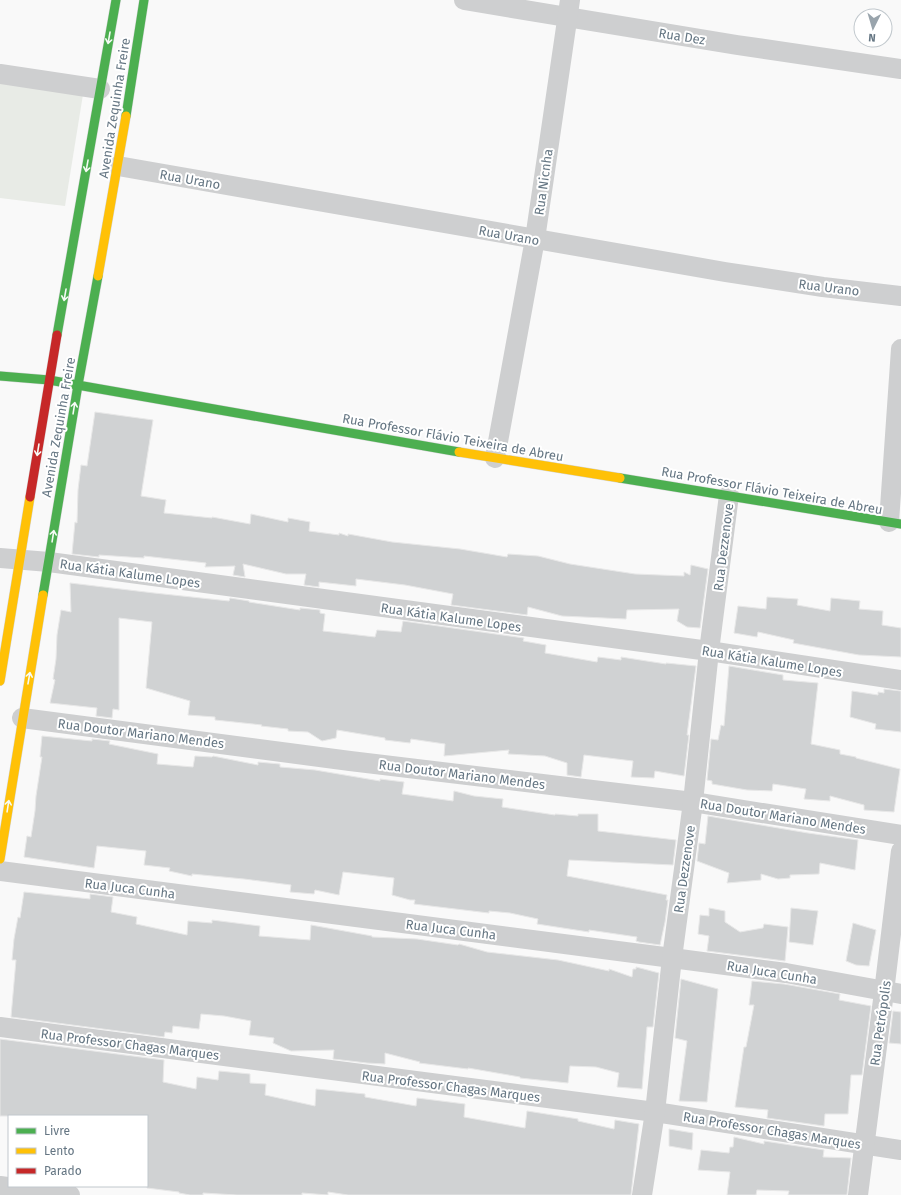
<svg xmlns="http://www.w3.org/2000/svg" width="901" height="1195" viewBox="0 0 901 1195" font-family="'Fira Sans',sans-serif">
  <rect width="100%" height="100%" fill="#f9f9f9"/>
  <path fill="#e8ebe6" d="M0 70 85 82 65 206 0 198Z"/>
  <g fill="#d0d2d3" stroke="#e8e8e8">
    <path d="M95 412 153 420 141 496 166 500 164 513 212 518V517L250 524 251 514 288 522V518L310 522 309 531 339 535V533L348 536V534L392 542 460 549 507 557 508 554 538 556 570 564 635 574 684 576V572L690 575 691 565 708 569 700 628 687 627 677 621 679 609 627 610 626 619 562 616 528 607 527 615 451 605 453 594 405 585 356 579V586L319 582V587L304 585 306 574H286L243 564 245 577 233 575 235 566 205 567 206 563 144 556V558L99 555V557L72 554 75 522 77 523 78 490 81 465 87 466Z"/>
    <path d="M70 583 154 593 229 601 230 598 249 601V602L300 610V608L320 610V613L325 614 323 631 375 637 377 630 401 632 403 621 524 638 523 641 546 645 545 653 597 662 598 657 621 660V657L666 664V663L696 666 687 735H689L684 776 655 771 654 778 631 777 633 761 584 755 581 777 567 775V763L545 756 508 754 509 750 444 756 445 744 411 739 410 743 385 740V738L337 730 336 738 322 741 308 732 288 731V729L261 726 262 725 215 720V717L188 715 190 701 146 688 152 622 119 618V710L113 709 112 718 96 716 97 708 50 703 55 680 53 679 56 659 57 635 61 610 71 612Z"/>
    <path d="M767 597 798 599 797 605 830 611 831 598 860 601 859 609 883 611 882 625 901 628V657L859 655 793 643 794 640 758 632 757 637 734 633 738 606 766 609Z"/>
    <path d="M729 666 783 675V680L818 683 811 744 840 750V754L856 757V758L900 769 894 812 864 810V805L830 796V801L804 799 806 789 773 784 772 791 747 790 712 784V781L707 780 711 739 718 740 721 725 724 726Z"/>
    <path d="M884 689 901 691V732L875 729 876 724 850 717 852 691 878 695V692L884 693Z"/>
    <path d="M42 736 92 741V739L110 741 109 744 158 754 157 764 193 767 195 756 212 757 213 756 258 765V762L280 764V767L315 770 380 781V779L404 782 402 794 453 801 454 791 474 796 503 799 502 807 555 815V814L578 816V814H598V831L676 840 673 865 569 860 567 876 667 895 666 900H668L665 922 660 945 639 942 636 941 637 937 589 930V932L537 924 538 919 510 913 489 911V913L414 904 415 900H410L392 895 394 878 343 872 339 895 315 890 314 894 290 892 291 885 244 879 192 874V876L169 871 170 868 144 865 146 851 97 846 94 868 24 857 27 836 31 837 35 811 36 796 42 757H40Z"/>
    <path d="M708 816 808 833 858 840 855 870 820 863 819 874 790 875V878L778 879 761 874V880L727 883 729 873 697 861 699 843 705 844Z"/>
    <path d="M24 892 90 899V894L113 897 111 912 137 917 136 924 187 935 188 921 212 923V920L260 926 259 936 310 940 311 925 372 936V937L417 939 458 945 459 944 487 952 558 960 609 971V969L632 977 633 969H636V967L659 973 653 1027H647L642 1089 617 1087 619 1073 596 1067 570 1066 568 1083 520 1078V1077L468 1068V1069L419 1063 420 1062 385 1053V1064L367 1063 333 1059 334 1050 291 1051 273 1043 274 1038 249 1035 251 1021 224 1016 201 1014 199 1029 173 1026 172 1033 165 1032 164 1037 11 1017 16 960H12L14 939 18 917 20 918Z"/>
    <path d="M709 908 725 911V922L740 932 763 928 764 924 788 927 785 961 707 951 709 936 698 934 700 915 709 916Z"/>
    <path d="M791 908 818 911 813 945 789 942Z"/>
    <path d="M853 923 876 930 869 966 856 965 846 961Z"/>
    <path d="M681 979 718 989 707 1102 679 1101 687 1041 675 1038Z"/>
    <path d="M752 981 784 984 840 994 839 1000 871 1006 862 1075H851L848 1114H825L824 1126 767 1118 768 1110 735 1107 744 1047H746L754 1005H749Z"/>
    <path d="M893 1011 901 1012V1044L889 1043Z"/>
    <path d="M0 1039 164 1060 163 1082 196 1089 197 1077 218 1080 219 1071 250 1074V1083L266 1084 265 1095 315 1106 316 1089 365 1094V1097L416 1106 417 1098 465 1104 464 1117 525 1128 527 1111 578 1119V1121L614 1129 615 1120 639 1124 631 1195H348L328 1192V1195L302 1193V1195H237L203 1193V1195H190L179 1193V1192L147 1188V1116H0Z"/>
    <path d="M669 1129 693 1133 692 1150 669 1146Z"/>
    <path d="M734 1137 764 1144V1141L824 1150 823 1157 851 1158 847 1195H788L789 1191 757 1190 756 1195H727L730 1172 698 1170 701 1150 729 1153 730 1147H733Z"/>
  </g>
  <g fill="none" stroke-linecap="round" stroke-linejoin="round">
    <defs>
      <g id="fast">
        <path d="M126 116 144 0"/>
        <path d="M57 335 116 0"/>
        <path d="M0 376 49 380 459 452"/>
        <path d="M620 478 901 524"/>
        <path d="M43 595 78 385 98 276"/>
      </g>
      <g id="slow">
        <path d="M98 276 126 116"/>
        <path d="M459 452 620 478"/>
        <path d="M0 681 30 497"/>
        <path d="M0 859 43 595"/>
      </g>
      <path id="jam" d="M30 497 57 335"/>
    </defs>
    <use href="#fast" stroke="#d5d6d7" stroke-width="10"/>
    <use href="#slow" stroke="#d5d6d7" stroke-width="10"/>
    <use href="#jam" stroke="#d5d6d7" stroke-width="10"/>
    <g stroke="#cecfd0" stroke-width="20">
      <path d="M464 0 737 45 901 69"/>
      <path d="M0 74 100 89"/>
      <path d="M118 166 725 272 823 287 901 296"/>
      <path d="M495 458 535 239 570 0"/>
      <path d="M889 522 901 349"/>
      <path d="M0 558 49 562 709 651 901 680"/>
      <path d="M22 718 350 761 693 802 901 835"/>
      <path d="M0 871 672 958 786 973 901 994"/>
      <path d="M0 1027 655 1112 901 1150"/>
      <path d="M0 1186 70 1195"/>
      <path d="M642 1195 655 1112 672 958 693 802 709 651 729 495"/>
      <path d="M858 1195 884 992 901 851"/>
    </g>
    <use href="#fast" stroke="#4caf50" stroke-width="9"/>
    <use href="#slow" stroke="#ffc107" stroke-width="9"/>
    <use href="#jam" stroke="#c62828" stroke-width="9"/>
  </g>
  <defs><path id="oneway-shaft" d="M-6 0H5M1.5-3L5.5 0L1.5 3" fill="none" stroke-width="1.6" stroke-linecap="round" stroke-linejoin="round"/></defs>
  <g stroke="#f6fbf6">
    <use href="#oneway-shaft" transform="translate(109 38) rotate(100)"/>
    <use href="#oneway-shaft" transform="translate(87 166) rotate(100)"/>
    <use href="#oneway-shaft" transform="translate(65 295) rotate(100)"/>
    <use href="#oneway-shaft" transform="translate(74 408) rotate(-81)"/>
    <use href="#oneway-shaft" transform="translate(38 450) rotate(99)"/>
    <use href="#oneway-shaft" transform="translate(53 536) rotate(-81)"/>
    <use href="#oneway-shaft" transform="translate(29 678) rotate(-80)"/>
    <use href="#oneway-shaft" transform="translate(8 806) rotate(-81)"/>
  </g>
  <g text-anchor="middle" stroke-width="4" stroke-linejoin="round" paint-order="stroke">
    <g font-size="13" fill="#657683" stroke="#fff">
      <text transform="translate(682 36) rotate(9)" y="5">Rua Dez</text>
      <text transform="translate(114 108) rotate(-81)" y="5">Avenida Zequinha Freire</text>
      <text transform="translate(190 179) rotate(10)" y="5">Rua Urano</text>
      <text transform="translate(543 182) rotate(-82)" y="5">Rua Nicnha</text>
      <text transform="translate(509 235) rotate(10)" y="5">Rua Urano</text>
      <text transform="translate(829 287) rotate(7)" y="5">Rua Urano</text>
      <text transform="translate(58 427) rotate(-80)" y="5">Avenida Zequinha Freire</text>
      <text transform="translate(453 437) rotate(10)" y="5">Rua Professor Flávio Teixeira de Abreu</text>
      <text transform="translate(772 490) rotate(10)" y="5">Rua Professor Flávio Teixeira de Abreu</text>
      <text transform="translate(723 547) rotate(-83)" y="5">Rua Dezzenove</text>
      <text transform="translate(130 573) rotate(8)" y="5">Rua Kátia Kalume Lopes</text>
      <text transform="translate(451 617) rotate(8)" y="5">Rua Kátia Kalume Lopes</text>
      <text transform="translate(772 661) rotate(9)" y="5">Rua Kátia Kalume Lopes</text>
      <text transform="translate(141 733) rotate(7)" y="5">Rua Doutor Mariano Mendes</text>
      <text transform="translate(462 774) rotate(7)" y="5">Rua Doutor Mariano Mendes</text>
      <text transform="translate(783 816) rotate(9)" y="5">Rua Doutor Mariano Mendes</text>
      <text transform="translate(684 869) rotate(-82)" y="5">Rua Dezzenove</text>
      <text transform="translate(130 888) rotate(7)" y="5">Rua Juca Cunha</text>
      <text transform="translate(451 929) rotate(7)" y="5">Rua Juca Cunha</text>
      <text transform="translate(772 972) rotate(9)" y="5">Rua Juca Cunha</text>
      <text transform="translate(880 1023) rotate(-82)" y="5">Rua Petrópolis</text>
      <text transform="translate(130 1044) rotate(7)" y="5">Rua Professor Chagas Marques</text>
      <text transform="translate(451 1086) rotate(7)" y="5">Rua Professor Chagas Marques</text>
      <text transform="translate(772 1130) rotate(9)" y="5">Rua Professor Chagas Marques</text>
    </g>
  </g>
  <rect x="8" y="1115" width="140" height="72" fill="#ffffff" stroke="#c1c8cd"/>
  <rect x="16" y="1128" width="20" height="6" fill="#4caf50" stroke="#c1c8cd"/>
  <text x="44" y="1135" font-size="12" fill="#657683">Livre</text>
  <rect x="16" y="1148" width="20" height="6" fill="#ffc107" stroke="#c1c8cd"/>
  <text x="44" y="1155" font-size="12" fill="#657683">Lento</text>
  <rect x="16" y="1168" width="20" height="6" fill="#c62828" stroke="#c1c8cd"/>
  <text x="44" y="1175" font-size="12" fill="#657683">Parado</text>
  <g transform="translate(873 28) rotate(185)"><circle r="19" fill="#ffffff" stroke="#c1c8cd"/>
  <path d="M0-3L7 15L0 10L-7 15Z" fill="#99a4ac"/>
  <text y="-6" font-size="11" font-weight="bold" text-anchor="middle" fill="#657683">N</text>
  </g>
</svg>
